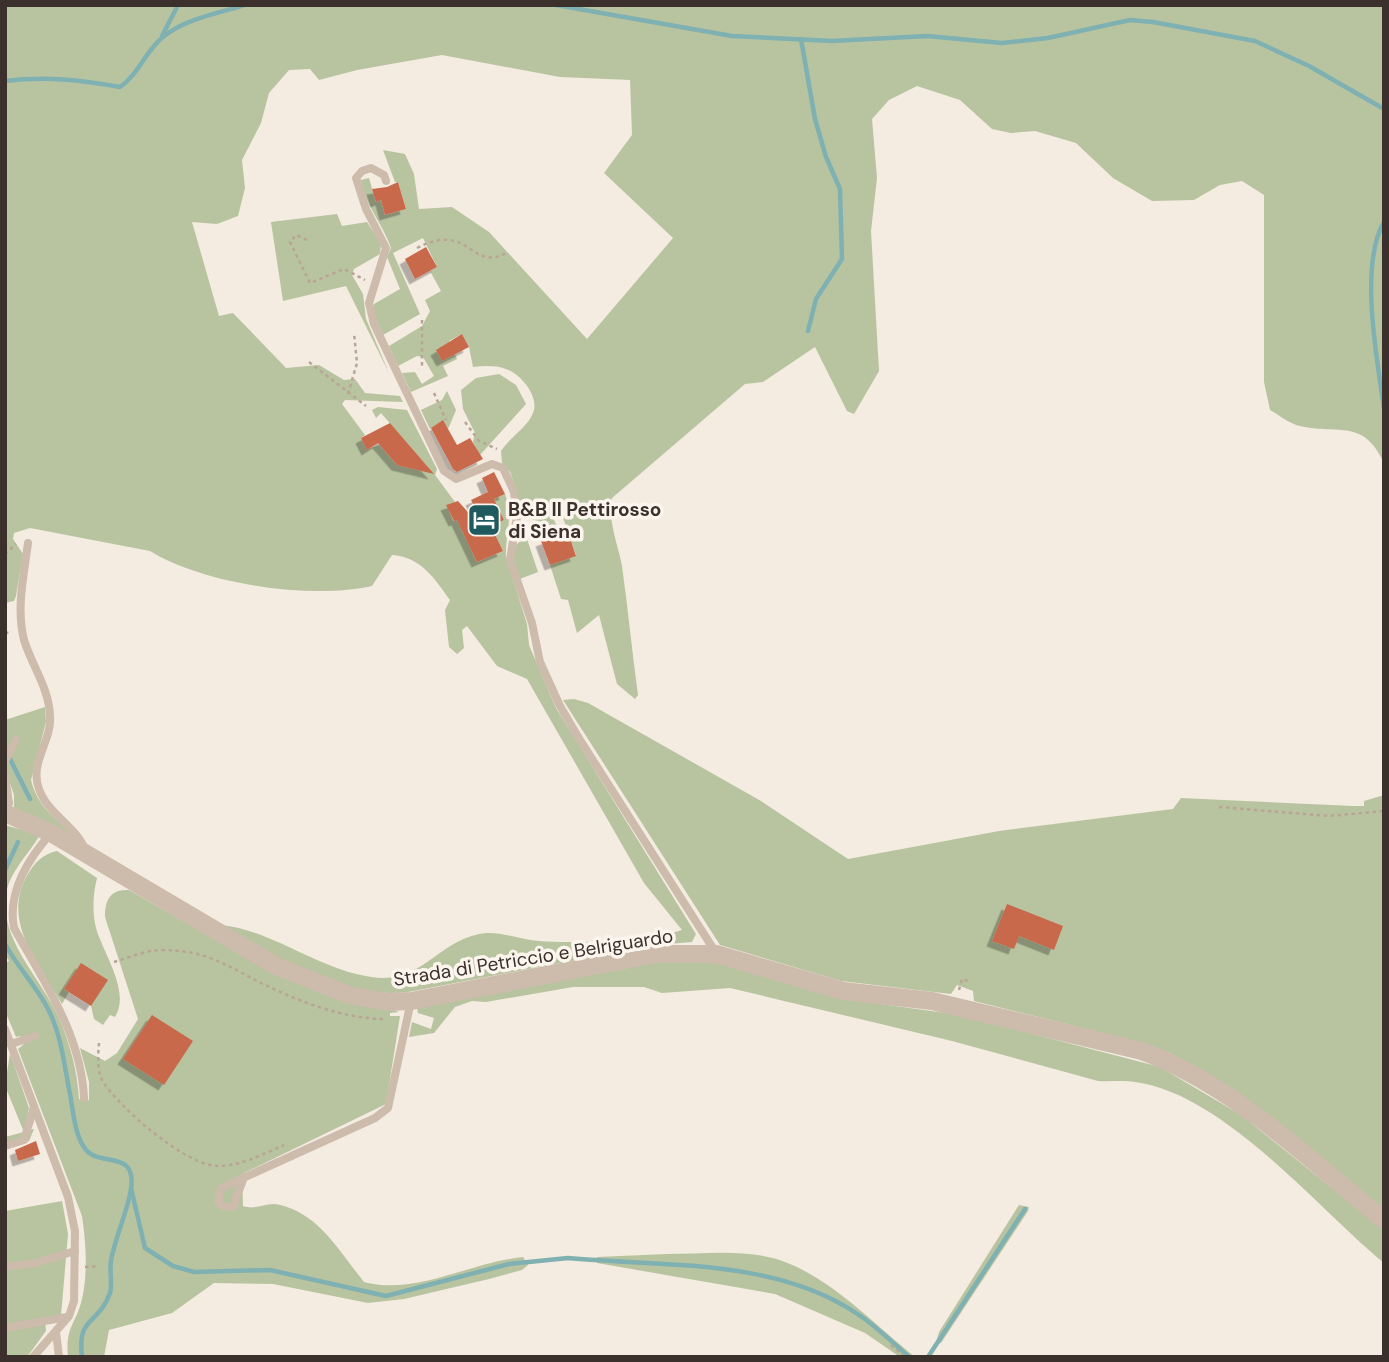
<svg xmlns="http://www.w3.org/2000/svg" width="1389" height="1362" viewBox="0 0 1389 1362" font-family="'DM Sans',sans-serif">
  <defs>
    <filter id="shadow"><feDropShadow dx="-5.5" dy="5.5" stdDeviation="0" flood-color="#0004"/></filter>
  </defs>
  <rect width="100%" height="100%" fill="#f4ebe1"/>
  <g fill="#b8c4a0">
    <path d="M5 5H1384V463C1363 418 1340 435 1300 426 1290 424 1279 415 1270 410L1264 382V195L1242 181 1220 185 1194 200 1152 201 1113 178 1076 143 1035 131 1011 133 992 129 960 100 917 86 889 100 872 119 877 178 871 231 879 371 854 414 847 411 815 347 763 382 745 384 612 498C607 518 618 545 622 566 628 609 632 652 638 695L635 699 617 684 599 615 577 633 568 600 561 599 550 565 576 555 559 506 550 509 556 525 541 531 537 521 521 516 517 491 510 472 502 463 501 451C510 437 527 428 533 413 540 397 521 374 506 369 495 365 484 366 473 367L469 347 462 334 449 341 457 359 443 366 448 376 411 392 402 373 415 372 422 384 434 376 423 357 417 356 398 366 389 346 422 326 430 311 425 300 441 291 430 271 437 267 423 238 393 253 420 314 383 335 373 312 374 304 400 289 387 257 391 248C383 224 365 205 361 180L369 178 376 202 381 200 385 215 406 209 398 182H395L383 150 405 154 414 174 419 209 452 207 489 232 587 339 673 238 604 173 632 135 630 80 560 77 442 55 357 70 319 80 310 69 289 70 269 93 261 123 242 160 245 188 238 216 217 224 192 222 219 316 233 313 286 368 319 365 344 380 355 379 365 393 400 396 403 402 345 400 342 404 365 435 361 438 367 449 380 445 397 465 427 466 381 413 376 418 372 410 378 407 407 410 437 469 435 475 455 502 447 505 453 521 471 514 477 526 464 533 477 562 503 551 491 526 504 520 494 499 505 494C514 517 505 534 506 557L527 624 529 645 556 708 696 934 692 942 655 945 408 992C341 1000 277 958 221 925 272 930 317 969 371 977 424 985 439 937 487 933 502 932 523 940 539 941 574 944 650 941 682 930L644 883 527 679 497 666 467 626 462 630 464 648 457 654 449 647 445 610 450 600C434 578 421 557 392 555L372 586C310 600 204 584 150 551L30 528 14 533 13 539 23 554 16 596 14 601 5 603Z"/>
    <path d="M337 214 342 226 367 222 381 244 380 254 354 269 352 275 363 294 366 319 389 373 346 286 283 301 271 222Z"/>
    <path d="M499 374 516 385 526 404 480 455 473 442 475 433 463 409 461 390 476 378Z"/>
    <path d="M447 391 456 410 448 429 443 421 430 429 421 410 442 400Z"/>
    <path d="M526 536 538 572 520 579 513 561 516 545Z"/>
    <path d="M574 699 588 703 761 801 848 859 999 831 1173 809 1181 798 1353 806H1364V801L1384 795V1210L1210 1077 1170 1053 1139 1042 974 1001 973 991 957 985 951 994 841 981 720 945 563 700Z"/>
    <path d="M45 707 46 722 31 780C37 806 57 821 77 837L14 811V795L5 768V720Z"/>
    <path d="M5 825 40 835C29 854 9 872 6 895 0 941 40 977 58 1016 70 1043 77 1070 79 1099L89 1100V1082L80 1048 105 1061 117 1053 138 1019 105 917C105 900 110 889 129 890L235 951 399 1012 390 1013V1016H400L386 1104 242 1174 243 1206C257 1211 267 1201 280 1205 319 1214 340 1252 364 1282 415 1296 471 1262 523 1257L528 1265 522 1270 489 1279 404 1299 368 1303 273 1284 214 1283 172 1313 109 1330 104 1357H68C65 1326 76 1325 82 1299 88 1273 86 1243 82 1216L18 1049 24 1044 20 1036 16 1037 5 1011V963L9 961 5 954Z"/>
    <path d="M57 851 97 878C93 894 92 912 96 928 103 953 131 992 115 1017L110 1015 103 1025 94 1019 91 1006 107 980 64 989 69 992 62 1004C39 965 0 920 28 874 35 862 43 854 57 851Z"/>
    <path d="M690 960 723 963 859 1001 960 1015 1160 1067 1241 1115 1384 1230V1263C1316 1207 1224 1094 1135 1082 1123 1080 1110 1082 1098 1081L952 1041 730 988 662 993 644 987H573L486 1002 472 1001 455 1007 434 1033 409 1037 412 1022 431 1029 434 1018 418 1013 417 1008 659 962Z"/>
    <path d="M10 1053 29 1108 24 1131 34 1129 29 1141 5 1150V1137L24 1132 5 1086Z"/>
    <path d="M62 1201 68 1234 61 1316 45 1318 46 1331 27 1357H5V1211Z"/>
    <path d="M1019 1205 1029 1207 1028 1211 941 1343H936L939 1332Z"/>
    <path d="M667 1254C704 1254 750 1248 785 1262 833 1280 875 1325 915 1357H900L865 1333 775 1294 597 1263V1257Z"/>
  </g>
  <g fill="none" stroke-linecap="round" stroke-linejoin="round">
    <g stroke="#7fb0b2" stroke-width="4.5">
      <path d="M556 5 732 36 832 41 927 36 1002 43 1048 38 1130 20 1153 22 1255 41 1309 66 1384 109"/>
      <path d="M162 36 178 5"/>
      <path d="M801 39 815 119 826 157 840 189 842 259 816 299 808 331"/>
      <path d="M5 81C45 76 81 80 120 87 139 74 146 50 163 37 185 19 218 13 245 5"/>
      <path d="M1384 222C1359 264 1377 360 1384 408"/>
      <path d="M5 749 30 799"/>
      <path d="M5 870 18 842"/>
      <path d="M5 944C18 968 38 988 49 1011 61 1035 64 1063 69 1089 73 1107 74 1136 86 1150 100 1167 137 1149 131 1189 127 1214 115 1237 111 1261 109 1272 113 1283 110 1293 98 1326 77 1315 82 1357"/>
      <path d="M131 1188 145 1248 173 1266 194 1272 270 1270 386 1296 509 1264 568 1258C665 1267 776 1258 859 1315 877 1327 893 1343 909 1357"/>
      <path d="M928 1357 1025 1209"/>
    </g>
  </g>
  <g fill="#c8694b" filter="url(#shadow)">
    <path d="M398 182 406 209 385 215 381 200 376 202 372 189 387 187Z"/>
    <path d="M426 247 437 267 415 279 405 259Z"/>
    <path d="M462 334 469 347 442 361 436 350Z"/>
    <path d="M443 420 457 445 470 438 483 459 457 472 453 469 431 428Z"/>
    <path d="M390 423 434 474 397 465 378 443 367 450 361 438Z"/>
    <path d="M494 472 505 494 494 499 504 520 491 526 503 551 477 562 457 520 454 521 446 505 458 501 474 519 479 515 471 500 488 492 482 478Z"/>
    <path d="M568 532 576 556 550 565 541 541Z"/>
    <path d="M1007 904 1063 926 1054 950 1019 936 1014 949 992 941Z"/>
    <path d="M81 963 108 980 91 1006 64 989Z"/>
    <path d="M152 1015 193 1041 164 1085 123 1059Z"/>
    <path d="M36 1141 40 1154 18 1161 15 1150Z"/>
  </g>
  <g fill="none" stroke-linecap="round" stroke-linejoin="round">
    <g stroke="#b9a596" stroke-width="2.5" stroke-dasharray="3.5 3.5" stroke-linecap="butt">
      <path d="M307 240 296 235 290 242 310 283 344 269 365 280"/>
      <path d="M417 248C471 220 470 274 508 252"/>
      <path d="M422 320V368"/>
      <path d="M309 362 366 406"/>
      <path d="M434 393 446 420"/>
      <path d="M348 394 357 363 354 333"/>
      <path d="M465 422 479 441 497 449"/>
      <path d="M5 554 16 544"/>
      <path d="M5 633 12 632"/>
      <path d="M1219 807 1329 816 1384 811"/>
      <path d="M114 962C128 958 146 950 161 950 205 950 224 964 261 983 298 1001 341 1018 383 1019"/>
      <path d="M959 990 962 979 968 981"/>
      <path d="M99 1043C98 1054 97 1070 102 1080 118 1107 186 1166 218 1166 241 1166 263 1154 284 1145"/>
      <path d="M85 1267 98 1266"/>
      <path d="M891 1345 905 1357"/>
    </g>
    <g stroke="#cdbbac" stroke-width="8">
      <path d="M386 181 384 175 371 168 362 171 356 178 366 209 386 248 369 303 374 324 444 471 456 479 492 464 503 468 514 492 517 516 510 560 532 623 540 662 560 706 580 740 716 953"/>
      <path d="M28 543C24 575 16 608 24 640 32 666 49 688 50 716 52 741 29 763 39 789 48 815 78 827 86 852"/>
      <path d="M5 761 16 740"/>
      <path d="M5 775 9 803"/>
      <path d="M51 833C29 858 7 893 14 928 44 982 81 1034 84 1098"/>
      <path d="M5 1029 68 1197 75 1231 74 1301 69 1316 33 1357"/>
      <path d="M11 1044 35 1036"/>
      <path d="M5 1146 24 1140 34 1107"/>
      <path d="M244 1177 233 1207 222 1206 218 1202 221 1188 375 1118 388 1108 411 1001"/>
      <path d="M5 1267 36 1263 75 1251"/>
      <path d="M5 1328 67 1317"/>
      <path d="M56 1332 59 1357"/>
    </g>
    <path stroke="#cdbbac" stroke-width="18" d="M5 813 51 833 276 966 349 995 387 1002 411 1001 655 954H716L843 991 932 1001 1142 1051C1235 1086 1308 1159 1384 1220"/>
  </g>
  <defs>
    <symbol id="hotel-square" viewBox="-11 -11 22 22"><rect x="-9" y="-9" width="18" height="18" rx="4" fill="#1f5a5e" stroke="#fbf5ee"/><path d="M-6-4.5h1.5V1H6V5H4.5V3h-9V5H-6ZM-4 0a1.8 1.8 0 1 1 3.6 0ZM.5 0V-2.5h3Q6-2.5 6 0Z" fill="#fff"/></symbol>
  </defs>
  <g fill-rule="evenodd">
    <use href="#hotel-square" x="465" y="501" width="38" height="38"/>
  </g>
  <g text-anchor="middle" stroke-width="7" stroke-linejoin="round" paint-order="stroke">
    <g font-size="19" font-weight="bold" fill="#3b302b" stroke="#fbf5ee" text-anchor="start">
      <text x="508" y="516">B&amp;B Il Pettirosso<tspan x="508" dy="22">di Siena</tspan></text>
    </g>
    <g font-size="19" fill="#3b302b" stroke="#fbf5ee">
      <text transform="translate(533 957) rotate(-9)" y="7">Strada di Petriccio e Belriguardo</text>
    </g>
  </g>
  <rect width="1389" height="1362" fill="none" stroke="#3b302b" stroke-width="14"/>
</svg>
